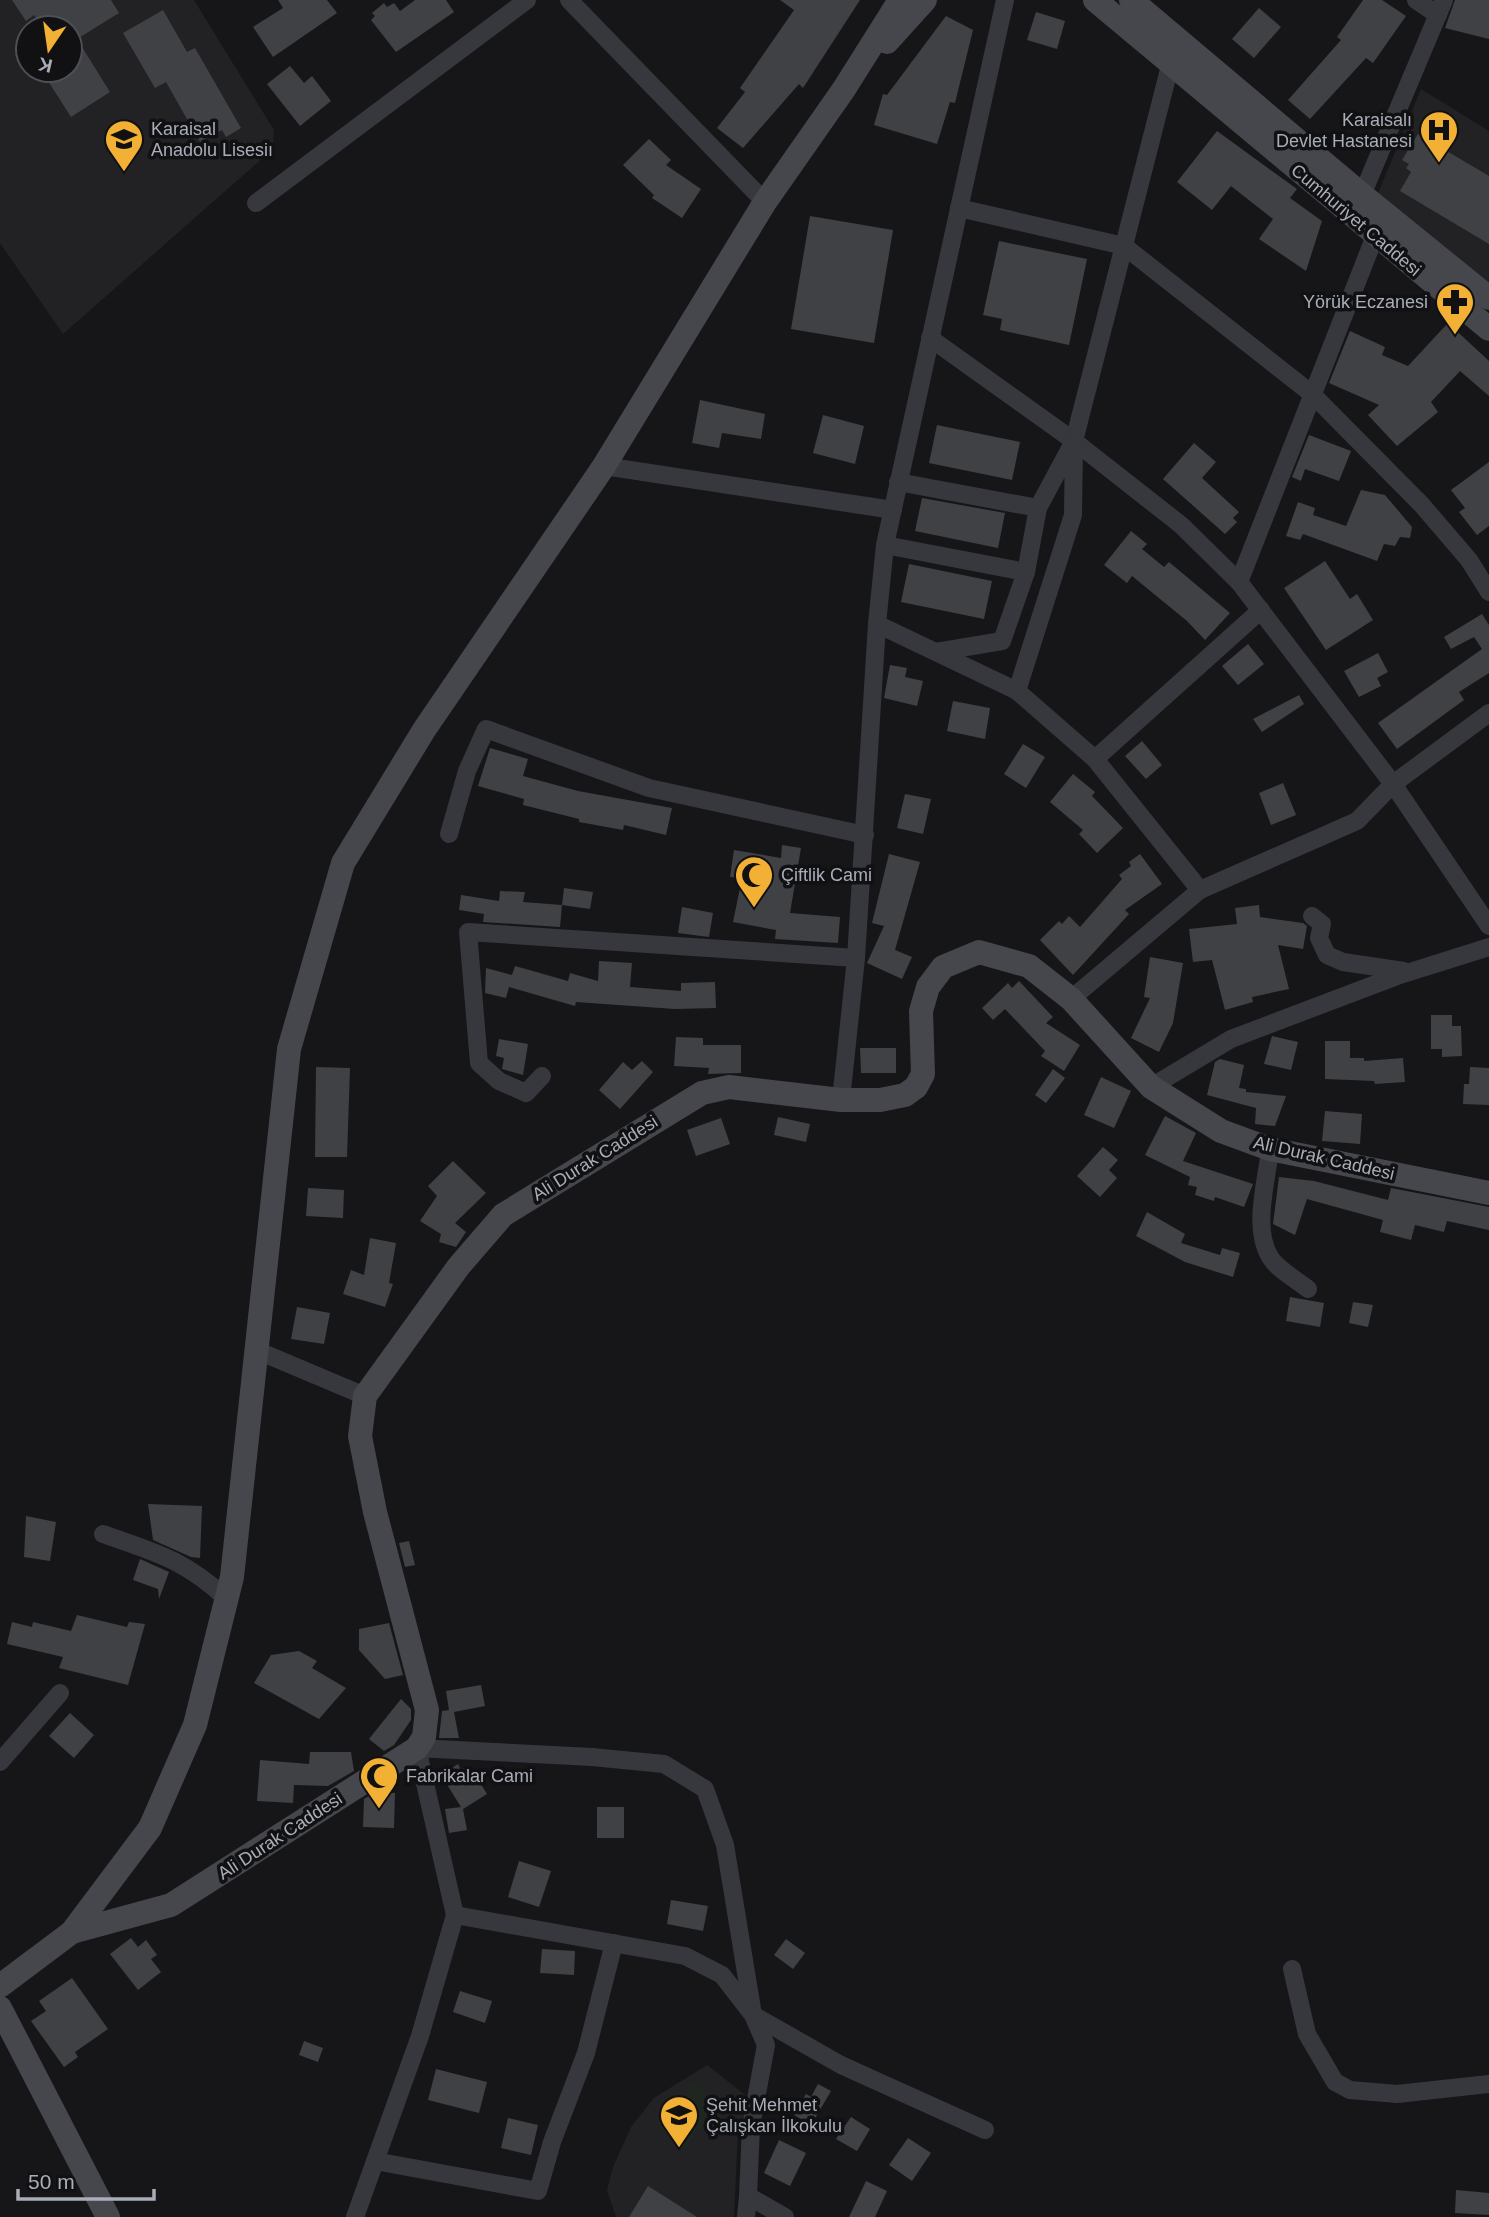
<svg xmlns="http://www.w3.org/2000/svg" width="1489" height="2217" viewBox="0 0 1489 2217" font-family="Arial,sans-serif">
  <rect width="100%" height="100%" fill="#161618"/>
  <g fill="#222225" fill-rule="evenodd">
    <path d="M0 0H194L274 130 273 149 63 334 0 243ZM28 28H70V70H28Z"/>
    <path d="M1421 89 1489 131V287L1377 196Z"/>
    <path d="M707 2065 749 2098 738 2132 734 2217H616L607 2190 613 2167 631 2127 654 2098Z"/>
  </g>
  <path fill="#1e261f" d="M693 2081 721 2104 684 2148 656 2125Z"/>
  <g fill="#404145">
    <path d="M12 0H111L119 13 77 39 110 92 71 117 41 70H70V28H42L34 15 26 21Z"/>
    <path d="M278 0H327L337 13 273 57 253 27 283 8Z"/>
    <path d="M415 0H446L454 12 396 52 371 20 375 16 372 13 384 3 387 7 394 3 400 11Z"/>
    <path d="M780 0H860L803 88 799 84 743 148 717 128 745 92 740 88 794 10Z"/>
    <path d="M1363 0H1382L1406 16 1373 63 1366 58 1310 119 1288 100 1341 40 1337 37Z"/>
    <path d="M1455 0H1489V39L1445 28Z"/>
    <path d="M1259 8 1281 27 1254 58 1232 39Z"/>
    <path d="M163 10 187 52 195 48 241 128 226 137 222 130 200 142 166 82 155 88 123 33Z"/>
    <path d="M1036 12 1065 21 1057 49 1027 40Z"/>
    <path d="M946 16 973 30 955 103 950 102 937 144 874 125 883 94 887 95Z"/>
    <path d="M290 66 304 83 312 76 331 101 300 126 267 84Z"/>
    <path d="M1217 131 1297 189 1290 198 1322 221 1306 271 1259 239 1273 219 1231 186 1212 210 1177 182Z"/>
    <path d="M1418 134 1489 176V244L1400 191 1411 172 1406 168 1409 164 1402 160Z"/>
    <path d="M649 139 671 160 666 165 701 189 682 218 652 198 654 195 623 165Z"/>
    <path d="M810 216 893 230 874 343 791 329Z"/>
    <path d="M999 241 1087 259 1069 345 1000 330 1002 319 983 315Z"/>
    <path d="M1448 323 1489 361V396L1460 371 1431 402 1438 412 1397 446 1368 415 1379 405 1329 383 1350 331 1385 347 1382 355 1408 366Z"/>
    <path d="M700 400 765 414 761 439 722 433 719 448 692 443Z"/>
    <path d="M823 415 864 426 855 464 813 453Z"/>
    <path d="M937 425 1020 442 1012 480 929 463Z"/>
    <path d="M1309 435 1351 451 1339 481 1305 469 1301 481 1292 477Z"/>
    <path d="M1194 443 1216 462 1202 478 1239 512 1233 518 1237 522 1225 534 1163 479Z"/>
    <path d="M1489 462V526L1477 535 1459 512 1465 508 1451 490Z"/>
    <path d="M1361 490 1385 495 1412 527 1410 538 1400 537 1395 546 1384 544 1377 561 1303 534 1300 540 1286 536 1298 502 1315 508 1313 515 1346 526Z"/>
    <path d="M922 498 1005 513 998 548 915 531Z"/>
    <path d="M1131 531 1147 544 1142 549 1164 567 1169 562 1230 613 1205 640 1187 621 1132 576 1127 583 1104 565Z"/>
    <path d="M1325 561 1350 599 1357 594 1373 620 1326 650 1284 588Z"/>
    <path d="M909 564 992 581 984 619 901 602Z"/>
    <path d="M1482 614 1489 625V673L1459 692 1464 700 1397 749 1378 723 1482 649 1474 637 1451 649 1444 637Z"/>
    <path d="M1248 644 1264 664 1238 685 1222 666Z"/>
    <path d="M1378 653 1388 672 1377 678 1381 686 1359 697 1344 671Z"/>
    <path d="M890 665 907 668 905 677 923 681 917 706 884 698Z"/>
    <path d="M1299 695 1304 704 1262 732 1253 719Z"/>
    <path d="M953 701 990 708 985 739 947 731Z"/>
    <path d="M1142 741 1162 765 1146 779 1125 756Z"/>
    <path d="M1023 744 1045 757 1026 788 1004 774Z"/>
    <path d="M490 748 528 759 523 776 578 791 672 808 666 835 624 825 623 830 579 822V819L523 805 524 799 478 786Z"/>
    <path d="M1073 774 1095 792 1092 796 1123 828 1097 853 1079 834 1083 830 1050 802Z"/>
    <path d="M1283 783 1296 815 1271 825 1259 793Z"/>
    <path d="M905 794 931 799 923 834 897 828Z"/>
    <path d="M782 845 801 848 790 913 840 917 838 943 775 939 776 930 733 922 742 878 730 877 734 850 781 858Z"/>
    <path d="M889 854 920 862 895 950 912 957 902 979 867 963 884 926 872 923Z"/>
    <path d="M1140 854 1162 884 1125 910 1129 914 1073 975 1040 940 1059 921 1062 924 1069 916 1080 927 1122 879 1119 875 1131 866 1129 862Z"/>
    <path d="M564 888 593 892 590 909 562 905Z"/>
    <path d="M500 891 525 892 523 902 562 905 560 927 483 922 484 914 459 910 461 895 499 901Z"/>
    <path d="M1259 905 1260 917 1303 923 1307 926 1303 949 1278 945 1289 989 1252 997 1253 1002 1225 1010 1212 960 1193 962 1189 929 1237 924 1235 908Z"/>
    <path d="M682 907 713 913 709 937 678 933Z"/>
    <path d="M1150 957 1183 963 1173 1023 1159 1052 1131 1038 1150 998 1144 997Z"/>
    <path d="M599 961 632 963 630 987 681 991V983L715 982 716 1008 675 1009 576 1002 575 1006 509 987 506 998 485 993 486 968 512 975 515 966 568 981 570 973 598 981Z"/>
    <path d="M1019 981 1053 1017 1046 1023 1080 1045 1064 1071 1041 1056 1045 1051 1005 1009 993 1020 982 1008 1008 983 1012 988Z"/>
    <path d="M1431 1015H1452V1026H1461L1462 1056 1442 1057V1049H1431Z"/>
    <path d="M1272 1036 1298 1042 1291 1070 1264 1064Z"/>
    <path d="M676 1037 703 1038V1045H741V1073L708 1074 709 1068 674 1066Z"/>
    <path d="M499 1039 528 1044 523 1075 502 1069 504 1058 496 1056Z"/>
    <path d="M1325 1041H1350V1058H1364V1061L1403 1058 1405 1082 1375 1084 1374 1081 1325 1079Z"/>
    <path d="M860 1048H896V1073H861Z"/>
    <path d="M1220 1059 1244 1065 1239 1088 1246 1089V1092L1286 1096 1275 1126 1255 1124 1256 1108 1207 1095 1215 1062Z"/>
    <path d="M642 1061 653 1072 620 1109 599 1090 623 1062 632 1070Z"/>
    <path d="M316 1067 350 1068 347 1157H315Z"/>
    <path d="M1470 1067 1489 1068V1105L1463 1104 1464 1084H1469Z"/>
    <path d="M1053 1069 1065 1078 1046 1103 1035 1095Z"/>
    <path d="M1101 1077 1131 1091 1114 1128 1084 1115Z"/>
    <path d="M1325 1111 1362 1114 1360 1144 1322 1141Z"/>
    <path d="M1165 1116 1196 1133 1183 1161 1253 1184 1244 1207 1215 1197 1214 1201 1195 1195 1197 1187 1188 1185 1190 1177 1145 1155Z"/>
    <path d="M778 1117 810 1124 806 1142 774 1135Z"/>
    <path d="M721 1118 730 1144 696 1156 687 1130Z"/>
    <path d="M1103 1147 1118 1160 1109 1170 1117 1178 1100 1197 1077 1176Z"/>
    <path d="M453 1161 486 1193 455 1223 466 1232 456 1247 439 1242 441 1234 420 1221 437 1196 428 1186Z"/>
    <path d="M1279 1177 1314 1181 1388 1200 1391 1188 1489 1207V1230L1447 1221 1444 1232 1415 1225 1411 1240 1380 1232 1383 1220 1307 1199 1295 1235 1273 1224Z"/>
    <path d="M308 1188 344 1190 343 1218 306 1216Z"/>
    <path d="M1147 1212 1185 1234 1181 1243 1220 1255 1222 1248 1240 1253 1233 1277 1185 1262 1136 1236Z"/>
    <path d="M370 1238 396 1243 389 1283 393 1284 385 1307 343 1294 351 1270 364 1275Z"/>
    <path d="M1290 1297 1324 1303 1320 1327 1286 1321Z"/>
    <path d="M1353 1302 1373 1305 1368 1327 1349 1323Z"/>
    <path d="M297 1307 330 1313 324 1344 291 1339Z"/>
    <path d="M148 1504 202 1506 200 1558 191 1557 153 1540Z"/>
    <path d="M26 1516 56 1522 50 1561 24 1557Z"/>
    <path d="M409 1541 415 1565 405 1567 399 1543Z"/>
    <path d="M140 1559 169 1572 159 1599 158 1589 133 1580Z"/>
    <path d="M77 1615 127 1627 129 1622 145 1624 128 1685 59 1668 63 1657 7 1644 12 1622 32 1627 33 1622 71 1631Z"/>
    <path d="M389 1623 403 1675 385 1679 359 1650V1629Z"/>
    <path d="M299 1651 317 1661 312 1668 346 1688 319 1719 254 1683 271 1655Z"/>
    <path d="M481 1685 485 1706 454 1712 459 1738H439L442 1711 449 1710 446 1691Z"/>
    <path d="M401 1699 411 1709V1720L394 1745 384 1751 369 1739Z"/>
    <path d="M70 1713 94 1735 74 1758 49 1736Z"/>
    <path d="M310 1752H351L354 1771 328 1786 294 1785 293 1803 257 1801 260 1760 309 1764Z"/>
    <path d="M458 1764 461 1770 469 1765 487 1794 463 1809 467 1830 449 1833 445 1809 461 1807 441 1775Z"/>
    <path d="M376 1792 395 1793 394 1828 363 1827 364 1799Z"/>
    <rect x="597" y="1807" width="27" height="31"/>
    <path d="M519 1861 551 1871 539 1907 508 1897Z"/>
    <path d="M671 1900 708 1906 703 1931 667 1924Z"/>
    <path d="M131 1938 138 1947 146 1940 157 1955 151 1959 161 1972 138 1990 110 1954Z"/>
    <path d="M786 1939 805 1953 793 1969 774 1955Z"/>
    <path d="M542 1949 575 1951 574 1975 540 1973Z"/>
    <path d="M72 1978 108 2029 75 2052 78 2057 64 2067 31 2021 46 2011 39 2001Z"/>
    <path d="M460 1991 492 2001 485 2023 453 2012Z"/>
    <path d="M304 2041 323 2048 318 2062 299 2055Z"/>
    <path d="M436 2069 487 2082 479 2113 428 2100Z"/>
    <path d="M818 2084 831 2091 811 2125 794 2115 806 2094 811 2097Z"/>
    <path d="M851 2117 870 2129 857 2151 836 2139Z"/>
    <path d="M508 2118 538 2125 531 2155 501 2148Z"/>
    <path d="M908 2138 931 2153 912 2181 889 2165Z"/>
    <path d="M779 2140 806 2153 790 2186 764 2173Z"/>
    <path d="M866 2181 887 2191 875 2217H849Z"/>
    <path d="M648 2186 697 2217H629Z"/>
    <path d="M1456 2190 1489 2193V2215L1455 2213Z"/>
  </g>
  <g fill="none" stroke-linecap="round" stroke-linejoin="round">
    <g stroke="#37383d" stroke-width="18">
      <path d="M569 0 765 202"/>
      <path d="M1416 0 1438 15"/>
      <path d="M1362 195 1444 0"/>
      <path d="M256 203 527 0"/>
      <path d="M959 208 1124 246 1312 394 1421 504 1469 560 1489 592"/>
      <path d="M930 338 1074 441 1181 525 1239 582 1393 784 1489 926"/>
      <path d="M1074 441 1171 62"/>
      <path d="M604 466 893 510"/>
      <path d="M898 482 1038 508"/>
      <path d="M885 545 1026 572"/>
      <path d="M1239 582 1375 236"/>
      <path d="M877 624 1017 691 1095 759 1200 890"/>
      <path d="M936 652 1002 641 1026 572 1038 508 1074 441 1073 515 1017 691"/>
      <path d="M1095 759 1261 610"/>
      <path d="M449 834 467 771 486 729 649 788 865 835"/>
      <path d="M1312 916 1322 924 1319 938 1327 955 1343 962 1404 971"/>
      <path d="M1071 999 1200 890 1357 821 1393 784 1489 713"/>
      <path d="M542 1076 526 1093 499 1081 479 1063 468 932 856 958"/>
      <path d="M1151 1087 1231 1039 1397 976 1489 947"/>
      <path d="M841 1100 856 958 877 624 885 545 1005 0"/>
      <path d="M1270 1149C1267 1181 1252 1228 1270 1257 1278 1270 1297 1280 1308 1289"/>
      <path d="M256 1350 365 1396"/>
      <path d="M103 1534C157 1553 183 1559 227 1599"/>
      <path d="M0 1762 60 1693"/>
      <path d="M455 1915 685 1956 722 1975 753 2015 841 2065 985 2130"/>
      <path d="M1292 1969 1307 2034 1335 2082 1350 2090 1397 2094 1489 2084"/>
      <path d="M375 2161 538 2191 552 2142 586 2053 614 1943"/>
      <path d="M355 2217 420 2036 455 1915 417 1748 592 1757 664 1764 705 1789 725 1845 753 2015 766 2045 751 2126 748 2196 785 2217"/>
      <path d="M746 2217 748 2196"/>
    </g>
    <g stroke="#45474d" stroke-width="24">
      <path d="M1095 0 1489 329"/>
      <path d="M1131 0 1362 195 1489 298"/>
      <path d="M887 42 925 0"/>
      <path d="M72 1932 171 1905 417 1748 424 1737 427 1710 375 1512 360 1436 365 1396 459 1266 503 1215 702 1093 729 1087 841 1100H880L905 1095 916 1087 923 1074 921 1011 928 987 943 967 979 952 1029 966 1071 999 1151 1087 1221 1131 1270 1149 1489 1193"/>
      <path d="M0 1986 72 1932 150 1828 195 1725 232 1577 289 1049 343 863 424 730 604 466 765 202 844 89 900 0"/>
      <path d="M0 2008 108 2217"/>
    </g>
  </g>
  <defs>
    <symbol id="hospital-pin" viewBox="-11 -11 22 30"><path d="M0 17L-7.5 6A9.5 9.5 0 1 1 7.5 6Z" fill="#f2b134" stroke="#111113"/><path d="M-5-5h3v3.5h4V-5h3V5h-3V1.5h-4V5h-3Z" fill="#111"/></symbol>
    <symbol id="school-pin" viewBox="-11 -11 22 30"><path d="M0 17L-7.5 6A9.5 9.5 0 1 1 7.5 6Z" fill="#f2b134" stroke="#111113"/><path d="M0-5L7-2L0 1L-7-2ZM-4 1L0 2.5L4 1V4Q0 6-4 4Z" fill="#111"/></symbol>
    <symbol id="pharmacy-pin" viewBox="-11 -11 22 30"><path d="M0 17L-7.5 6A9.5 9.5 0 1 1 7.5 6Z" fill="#f2b134" stroke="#111113"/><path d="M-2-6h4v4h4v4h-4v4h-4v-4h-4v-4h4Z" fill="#111"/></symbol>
    <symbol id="mosque-pin" viewBox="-11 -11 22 30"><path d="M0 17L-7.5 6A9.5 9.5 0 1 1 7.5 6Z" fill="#f2b134" stroke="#111113"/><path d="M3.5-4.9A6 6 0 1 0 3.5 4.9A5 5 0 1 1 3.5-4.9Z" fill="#111"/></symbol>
  </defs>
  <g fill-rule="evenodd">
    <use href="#hospital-pin" x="1417" y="108" width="44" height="60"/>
    <use href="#school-pin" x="102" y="117" width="44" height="60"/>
    <use href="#pharmacy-pin" x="1433" y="280" width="44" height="60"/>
    <use href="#mosque-pin" x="732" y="853" width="44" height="60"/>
    <use href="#mosque-pin" x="357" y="1754" width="44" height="60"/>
    <use href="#school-pin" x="657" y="2093" width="44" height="60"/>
  </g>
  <g text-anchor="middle" stroke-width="7" stroke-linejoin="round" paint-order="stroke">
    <g font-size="18" fill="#a8adb8" stroke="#111113" text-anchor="start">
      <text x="1412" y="126" text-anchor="end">Karaisalı<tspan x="1412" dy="21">Devlet Hastanesi</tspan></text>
      <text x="151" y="135">Karaisal<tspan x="151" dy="21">Anadolu Lisesiı</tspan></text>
      <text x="1428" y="308" text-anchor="end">Yörük Eczanesi</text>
      <text x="781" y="881">Çiftlik Cami</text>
      <text x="406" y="1782">Fabrikalar Cami</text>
      <text x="706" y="2111">Şehit Mehmet<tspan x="706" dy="21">Çalışkan İlkokulu</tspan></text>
    </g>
    <g font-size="18" fill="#a8adb8" stroke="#111113">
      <text transform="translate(1356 220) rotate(40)" y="6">Cumhuriyet Caddesi</text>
      <text transform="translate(595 1158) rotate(-32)" y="6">Ali Durak Caddesi</text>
      <text transform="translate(1324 1158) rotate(13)" y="6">Ali Durak Caddesi</text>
      <text transform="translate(280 1836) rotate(-33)" y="6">Ali Durak Caddesi</text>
    </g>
  </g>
  <g transform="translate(49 49) rotate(193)"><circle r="33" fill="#111113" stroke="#4d4f55" stroke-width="2"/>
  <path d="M0-5L12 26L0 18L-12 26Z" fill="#f2b134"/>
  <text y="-10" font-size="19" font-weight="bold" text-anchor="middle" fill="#a8adb8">K</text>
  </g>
  <path d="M18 2189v10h136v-10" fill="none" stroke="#a8adb8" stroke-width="3.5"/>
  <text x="28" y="2189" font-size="21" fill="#a8adb8" stroke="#111113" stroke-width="5" paint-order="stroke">50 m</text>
</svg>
